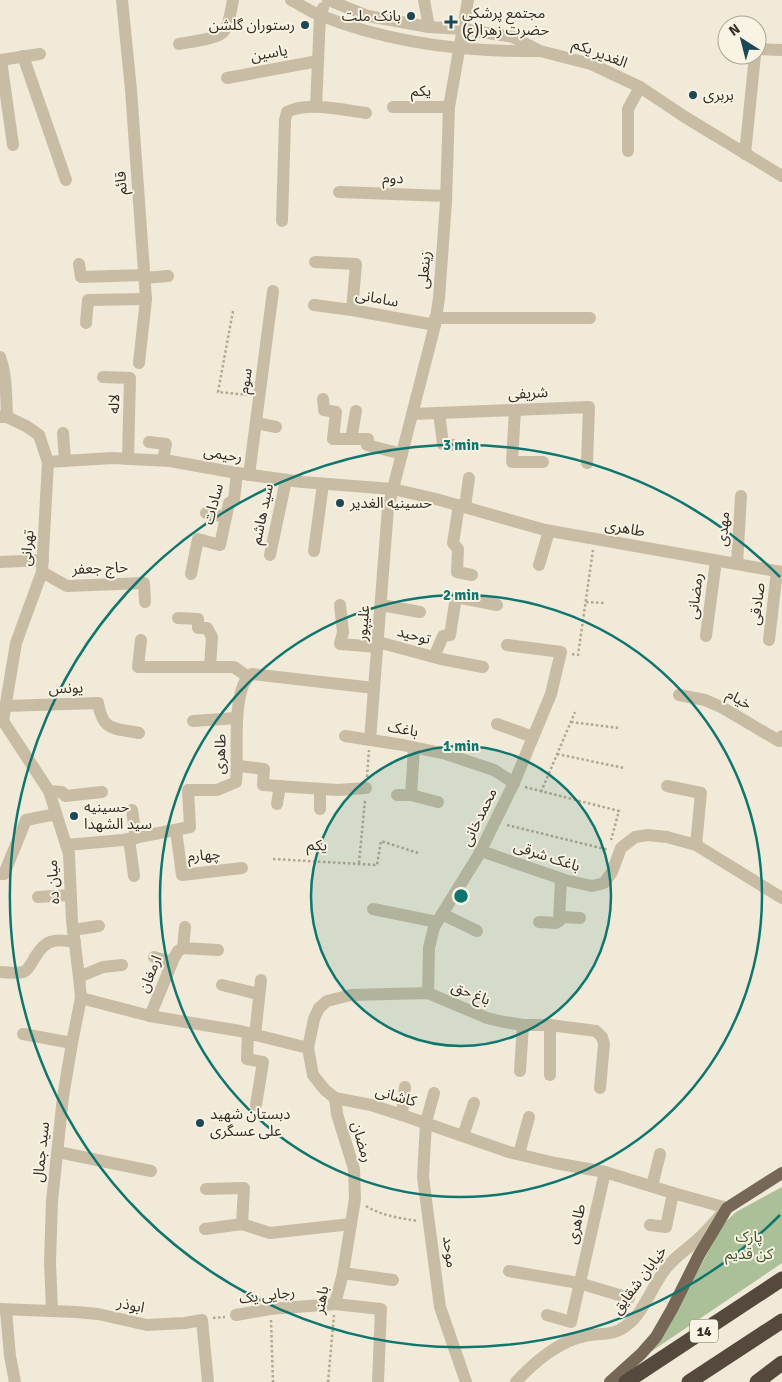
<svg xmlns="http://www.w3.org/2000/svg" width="782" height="1382" viewBox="0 0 782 1382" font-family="Signika,'Noto Sans Arabic',sans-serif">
  <rect width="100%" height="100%" fill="#f1ead8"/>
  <path fill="#abc098" d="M782 1187V1263L646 1355 700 1267 723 1224 736 1212Z"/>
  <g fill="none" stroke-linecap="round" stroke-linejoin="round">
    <g stroke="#b5a68e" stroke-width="2.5" stroke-dasharray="2.5 2.5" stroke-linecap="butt">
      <path d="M233 311 218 392 249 395"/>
      <path d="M586 602 605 603"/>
      <path d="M572 654 578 655 593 550"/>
      <path d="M571 722 619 728"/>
      <path d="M557 754 624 768"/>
      <path d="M367 777 369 750"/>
      <path d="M525 787 619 811 611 840"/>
      <path d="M541 792 575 712"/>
      <path d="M507 825 609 850"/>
      <path d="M273 859 377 865 381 841 418 853"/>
      <path d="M359 863 365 800"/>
      <path d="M366 1206C382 1216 400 1218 418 1221"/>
      <path d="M213 1318 225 1317"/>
      <path d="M271 1320 273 1382"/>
      <path d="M328 1382 334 1315"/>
    </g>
    <g stroke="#c9bca4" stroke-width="12">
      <path d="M122 0 131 90 146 299 139 363"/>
      <path d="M291 0C301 5 311 12 322 16 390 43 464 52 538 51"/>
      <path d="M328 0 368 16 429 27 462 29 513 37 540 51 591 64 640 87 685 117 782 176"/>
      <path d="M424 0 429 27"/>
      <path d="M179 44C189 42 219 39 224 31 230 23 231 9 233 0"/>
      <path d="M757 49 782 50"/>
      <path d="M23 56 66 180"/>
      <path d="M0 60 40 54"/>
      <path d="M1 60 13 145"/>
      <path d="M227 78 318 61"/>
      <path d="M316 107 320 16 323 8"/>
      <path d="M393 107H449"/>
      <path d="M628 151V109L640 87"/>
      <path d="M745 154 755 55"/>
      <path d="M339 192 446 196"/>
      <path d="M282 221 285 120 287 112C307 101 343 110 366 113"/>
      <path d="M315 262 356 264 352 310"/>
      <path d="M79 264 81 277 144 275"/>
      <path d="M144 278 168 276"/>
      <path d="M314 305 352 310 435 325"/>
      <path d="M435 318H590"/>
      <path d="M86 323 88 300 146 299"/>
      <path d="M0 357C7 376 6 398 7 417"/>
      <path d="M103 377 130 378 128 459"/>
      <path d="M323 399 324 410 336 412 333 439H368L367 445 402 454"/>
      <path d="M515 410 512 462H543"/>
      <path d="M439 413 443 444 453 445"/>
      <path d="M412 414 589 407 587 463"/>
      <path d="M0 417H7L26 426 39 435 48 462 42 572 16 643 3 721"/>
      <path d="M256 423 276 427"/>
      <path d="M63 433 65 461"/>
      <path d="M351 439 356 411"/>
      <path d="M149 442 166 444 163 460"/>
      <path d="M48 462 112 458 170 461 237 473 302 482 393 489 436 499 545 530 782 572"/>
      <path d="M249 475 273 291"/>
      <path d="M459 505 453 543 458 549 457 572 472 575"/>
      <path d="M465 507 469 478"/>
      <path d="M206 513 226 517"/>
      <path d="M314 551 323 484"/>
      <path d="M270 555 286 480"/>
      <path d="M0 562 43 560"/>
      <path d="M737 564 741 496"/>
      <path d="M539 565 549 531"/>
      <path d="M42 572 67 586 144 583 145 602"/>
      <path d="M191 574 198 539 220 545 229 503 234 500 237 473"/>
      <path d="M340 605 343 632 340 644 378 647"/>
      <path d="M381 605 420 612"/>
      <path d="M178 618 198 619V628H207L212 637 210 667"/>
      <path d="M706 636 716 561"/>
      <path d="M141 640 138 667H234L248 677"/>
      <path d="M769 640 777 571"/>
      <path d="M378 642 441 659 483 667"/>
      <path d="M434 657 443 636 450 635 456 597 497 605"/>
      <path d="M679 695 705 700 723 708 779 741 782 736"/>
      <path d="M6 706 98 703C103 732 114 728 139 733"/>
      <path d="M3 721 49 791 69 854 72 921 79 977 81 998 72 1043 63 1097 52 1201 50 1262 52 1311"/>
      <path d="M193 721 237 718"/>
      <path d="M497 724 533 737"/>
      <path d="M345 736 403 745 446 754 494 770 514 783"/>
      <path d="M370 740 388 508 435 325 439 298 446 202 449 107 468 0"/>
      <path d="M238 766 264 769 263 785 338 790 366 788"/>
      <path d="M667 786 701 793 696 845"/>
      <path d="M49 791 62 792 65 796 102 792"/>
      <path d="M397 795H411L438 802"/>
      <path d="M411 795 414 748"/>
      <path d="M277 804 280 786"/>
      <path d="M320 809V789"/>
      <path d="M132 810 136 838"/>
      <path d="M176 830 182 875 242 868"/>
      <path d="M129 839 134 876"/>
      <path d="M66 845 123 840 190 827 188 790H217L236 782C239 758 230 687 252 674L374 688"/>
      <path d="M481 851 565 880 592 886 604 883 612 872 621 848 635 837 648 835 667 837 696 845 782 898"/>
      <path d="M0 874H4L26 820 56 814"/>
      <path d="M38 897 70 895"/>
      <path d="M373 909 437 922"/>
      <path d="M442 914 477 931"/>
      <path d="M559 921 561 879"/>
      <path d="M539 922 556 923 563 917 580 918"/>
      <path d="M73 930 99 926"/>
      <path d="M183 948 218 950"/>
      <path d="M183 948 185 927"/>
      <path d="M154 957 172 962"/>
      <path d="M0 972C7 972 17 974 23 972 27 971 29 967 31 964 43 942 50 937 75 942"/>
      <path d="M79 977 103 967 122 965"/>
      <path d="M222 985 258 994"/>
      <path d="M428 993 429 948 434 927 478 856 514 783 551 694 561 652 507 645"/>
      <path d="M81 998 150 1016 240 1031 308 1048 313 1075 325 1090 335 1098 371 1105 402 1115 509 1152 555 1163 605 1172 673 1193 727 1208C717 1219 707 1231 696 1241 686 1250 676 1256 667 1267 652 1285 645 1312 626 1326 613 1336 600 1333 585 1336 560 1340 532 1364 516 1382"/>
      <path d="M150 1016 174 958 178 951 183 948"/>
      <path d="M248 1033 247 1059 263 1062 256 1105"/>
      <path d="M23 1034 72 1043"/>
      <path d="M255 1035 261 980"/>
      <path d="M308 1048 314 1019 319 1008 327 1001 351 995 428 993 487 1018 504 1022 523 1025H550L596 1031 602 1037 604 1044 600 1088"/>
      <path d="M520 1071 523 1025"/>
      <path d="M550 1075V1025"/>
      <path d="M434 1093 426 1122 423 1177 440 1307 466 1382"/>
      <path d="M335 1098 337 1114 354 1169 355 1199 343 1273 335 1304"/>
      <path d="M402 1115 405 1087"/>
      <path d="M463 1136 474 1103"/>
      <path d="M58 1152 151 1171"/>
      <path d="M519 1154 529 1117"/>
      <path d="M652 1186 660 1154"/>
      <path d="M206 1189 244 1188 242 1224"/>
      <path d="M650 1225 666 1227 673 1193"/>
      <path d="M205 1229 242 1224 270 1233 351 1224"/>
      <path d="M509 1271 579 1283 629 1298"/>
      <path d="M343 1273 393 1280"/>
      <path d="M0 1309 76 1312 98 1314 147 1325 185 1323 202 1320 208 1382"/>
      <path d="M6 1310 10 1356 15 1382"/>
      <path d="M236 1315 270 1309 335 1304 381 1309 378 1382"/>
      <path d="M547 1315 571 1322 605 1172"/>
    </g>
    <path stroke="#776756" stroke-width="12" d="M610 1382 641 1354 656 1337 672 1309 699 1255 727 1208 782 1173"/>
    <g stroke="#55493d" stroke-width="15">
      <path d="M626 1382 782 1279"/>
      <path d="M689 1382 782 1321"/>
      <path d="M757 1382 782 1363"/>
    </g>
  </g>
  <circle cx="461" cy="896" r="150" fill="#0f766e" fill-opacity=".12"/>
  <g fill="none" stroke="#0f766e" stroke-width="2.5">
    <circle cx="461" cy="896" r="150"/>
    <circle cx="461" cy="896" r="301"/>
    <path d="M780 1215A451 451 0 1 1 780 577"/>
  </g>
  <g fill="#1b4756" stroke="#f9f3e4" stroke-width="2">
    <circle cx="411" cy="16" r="5"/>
    <path d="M448.5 14.5h5v5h5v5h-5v5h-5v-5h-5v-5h5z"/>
    <circle cx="305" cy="25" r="5"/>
    <circle cx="693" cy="95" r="5"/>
    <circle cx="340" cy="503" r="5"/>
    <circle cx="74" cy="816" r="5"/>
    <circle cx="200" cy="1123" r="5"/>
  </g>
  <g text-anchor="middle" stroke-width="4" stroke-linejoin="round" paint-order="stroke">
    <rect fill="#f9f3e4" stroke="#6f685f" stroke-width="1" x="690" y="1319.5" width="28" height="23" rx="4"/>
    <g font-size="14" font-weight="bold" fill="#342d26">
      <text x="704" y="1336">14</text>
    </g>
    <g font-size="15" fill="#342d26" stroke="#f9f3e4" text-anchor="start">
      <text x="462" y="18">مجتمع پرشکی<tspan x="462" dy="17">حضرت زهرا(ع)</tspan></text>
      <text x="401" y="21" text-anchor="end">بانک ملت</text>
      <text x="295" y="30" text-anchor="end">رستوران گلشن</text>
      <text x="703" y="100">بربری</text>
      <text x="350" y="508">حسینیه الغدیر</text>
      <text x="84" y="812">حسینیه<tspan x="84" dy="17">سید الشهدا</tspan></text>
      <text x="210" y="1119">دبستان شهید<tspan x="210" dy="17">علی عسگری</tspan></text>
    </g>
    <g font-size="15" fill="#342d26" stroke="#f9f3e4">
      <text transform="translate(269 53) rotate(-10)" y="5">یاسین</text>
      <text transform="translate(600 53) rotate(21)" y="5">الغدیر یکم</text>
      <text x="421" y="96">یکم</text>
      <text transform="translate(393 178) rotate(2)" y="5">دوم</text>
      <text transform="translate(121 183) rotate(-94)" y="5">قائم</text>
      <text transform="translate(424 270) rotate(-86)" y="5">زینعلی</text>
      <text transform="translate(377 298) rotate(10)" y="5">سامانی</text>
      <text transform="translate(245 381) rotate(-82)" y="5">سوم</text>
      <text transform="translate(528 393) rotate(-3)" y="5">شریفی</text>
      <text transform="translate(114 404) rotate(-88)" y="5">لاله</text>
      <text transform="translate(223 454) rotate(10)" y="5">رحیمی</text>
      <text transform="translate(213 504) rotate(-75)" y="5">سادات</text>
      <text transform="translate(262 514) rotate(-78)" y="5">سید هاشم</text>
      <text transform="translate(625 528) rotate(10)" y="5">طاهری</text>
      <text transform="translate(723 529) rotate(-86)" y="5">مهدی</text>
      <text transform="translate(27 548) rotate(-85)" y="5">تهرانی</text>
      <text transform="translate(100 568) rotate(-2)" y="5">حاج جعفر</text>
      <text transform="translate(695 596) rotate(-83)" y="5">رمضانی</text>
      <text transform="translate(757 604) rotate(-83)" y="5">صادقی</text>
      <text transform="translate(363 623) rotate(-86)" y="5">علیپور</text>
      <text transform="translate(414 635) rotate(15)" y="5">توحید</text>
      <text transform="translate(66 688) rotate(-2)" y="5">یونس</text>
      <text transform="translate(739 699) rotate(29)" y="5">خیام</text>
      <text transform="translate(403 729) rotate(10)" y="5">باغک</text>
      <text transform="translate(220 754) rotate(-88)" y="5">طاهری</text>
      <text transform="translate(479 817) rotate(-64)" y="5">محمدخانی</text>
      <text transform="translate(317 845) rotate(3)" y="5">یکم</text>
      <text transform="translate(204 855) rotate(-4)" y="5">چهارم</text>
      <text transform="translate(547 856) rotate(18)" y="5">باغک شرقی</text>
      <text transform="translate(53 882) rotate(-93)" y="5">میان ده</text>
      <text transform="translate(150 974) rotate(-68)" y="5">ارمغان</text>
      <text transform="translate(471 993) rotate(22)" y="5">باغ حق</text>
      <text transform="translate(396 1096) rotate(16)" y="5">کاشانی</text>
      <text transform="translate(362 1142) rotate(74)" y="5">رمضان</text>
      <text transform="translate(41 1152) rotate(-84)" y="5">سید جمال</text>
      <text transform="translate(576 1224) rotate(-77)" y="5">طاهری</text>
      <text transform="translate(450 1252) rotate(83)" y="5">موحد</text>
      <text transform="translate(639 1280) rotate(-53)" y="5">خیابان شقایق</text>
      <text transform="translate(267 1295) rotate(-7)" y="5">رجایی یک</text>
      <text transform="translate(321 1300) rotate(-80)" y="5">باهنر</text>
      <text transform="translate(131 1305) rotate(12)" y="5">ابوذر</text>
    </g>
    <g font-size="15" fill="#3c5329" stroke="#f9f3e4">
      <text x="749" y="1242">پارک<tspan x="749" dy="17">کن قدیم</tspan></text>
    </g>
  </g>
  <circle cx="461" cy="896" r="8" fill="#0f766e" stroke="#f9f3e4" stroke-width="2.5"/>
  <g font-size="15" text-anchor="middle" font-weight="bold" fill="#0f766e" stroke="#f9f3e4" stroke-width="4" stroke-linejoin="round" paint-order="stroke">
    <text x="461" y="450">3 min</text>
    <text x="461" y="600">2 min</text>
    <text x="461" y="751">1 min</text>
  </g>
  <g transform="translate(742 40) rotate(324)"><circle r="24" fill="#f9f3e4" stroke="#aaa498"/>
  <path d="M0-4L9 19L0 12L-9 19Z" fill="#1b4756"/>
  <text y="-8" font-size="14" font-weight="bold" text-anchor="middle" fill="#342d26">N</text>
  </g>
</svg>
